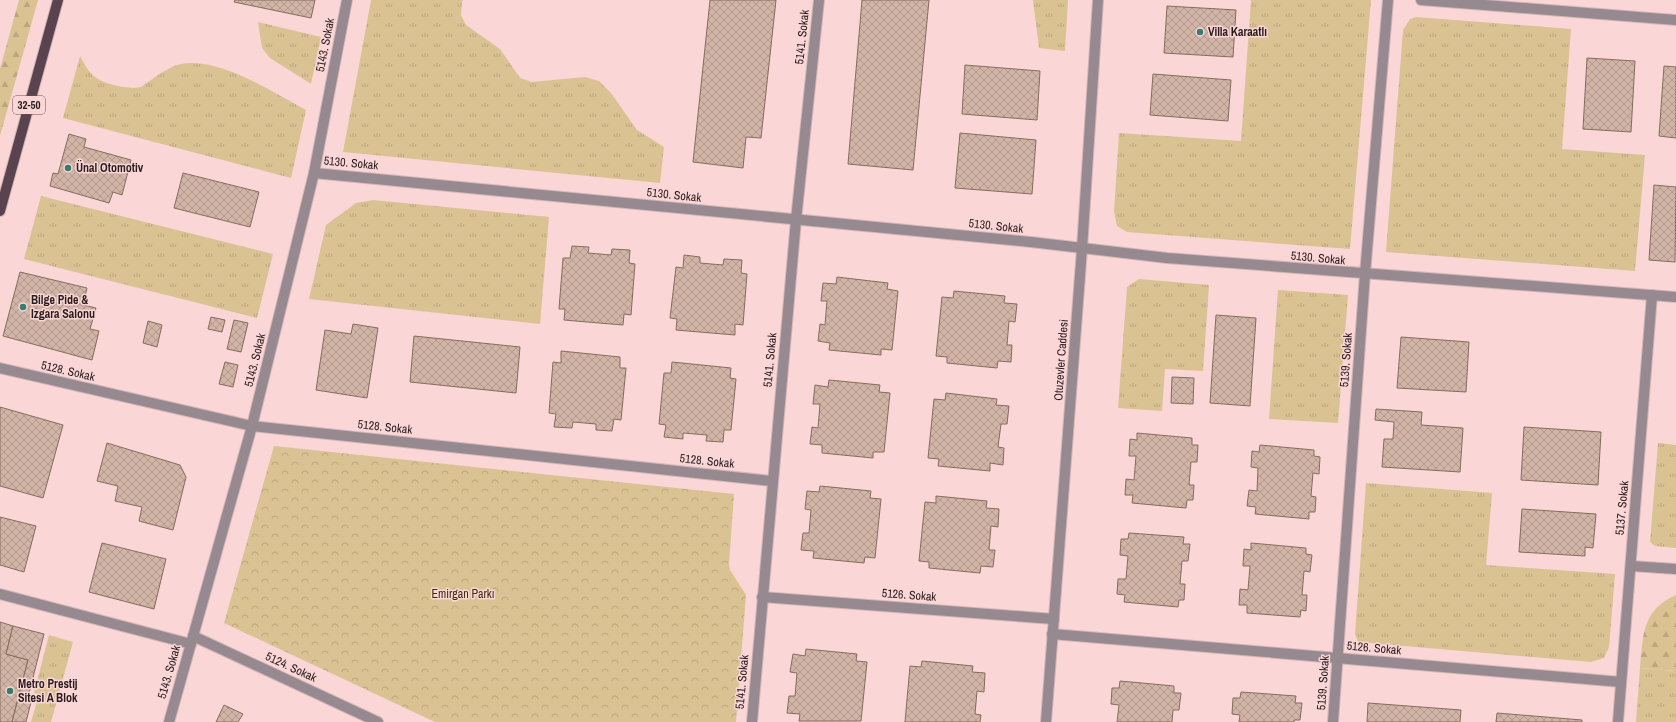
<svg xmlns="http://www.w3.org/2000/svg" width="1676" height="722" viewBox="0 0 1676 722" font-family="'Archivo Narrow',sans-serif">
  <defs>
    <pattern id="grass-tufts" width="24" height="20" patternUnits="userSpaceOnUse"><rect width="24" height="20" fill="#dac293"/><path d="M3 7l-1-3M5 7V3M7 7l1-3M15 17l-1-3M17 17v-4M19 17l1-3" fill="none" stroke="#bba67e"/></pattern>
    <pattern id="forest-firs" width="22" height="20" patternUnits="userSpaceOnUse"><rect width="22" height="20" fill="#dac293"/><path d="M5 1l3.5 6h-7zM16 11l3.5 6h-7z" fill="#bba67e"/></pattern>
    <pattern id="park-crowns" width="20" height="18" patternUnits="userSpaceOnUse"><rect width="20" height="18" fill="#dac293"/><path d="M2 6a3 3 0 1 1 6 0M12 15a3 3 0 1 1 6 0" fill="none" stroke="#bba67e"/></pattern>
    <pattern id="building-cross-hatch" width="8" height="8" patternUnits="userSpaceOnUse"><rect width="8" height="8" fill="#d1b4a5"/><path d="M0 0l8 8M0 8l8-8" fill="none" stroke="#b39a8e"/></pattern>
  </defs>
  <rect width="100%" height="100%" fill="#fad6d7"/>
  <g fill="url(#grass-tufts)">
    <path d="M371 0H463L462 2 461 15 466 25 500 49 520 78 532 82 585 77 599 81 611 93 637 130 664 147 660 183 343 152Z"/>
    <path d="M1033 0H1068L1065 51 1039 48Z"/>
    <path d="M1251 0H1371L1350 249 1127 232 1117 226 1114 211 1119 133 1241 141Z"/>
    <path d="M1416 17 1571 29 1562 149 1645 155 1635 271 1386 252 1403 30 1410 19Z"/>
    <path d="M258 22 321 37 311 84 270 58 262 48Z"/>
    <path d="M80 56C84 63 88 72 95 77 103 84 130 90 141 87 153 79 167 67 181 64 220 57 272 92 306 110L291 178 63 118Z"/>
    <path d="M41 196 273 254 257 318 24 259Z"/>
    <path d="M373 200 549 217 540 324 309 299 326 225 356 203Z"/>
    <path d="M1139 279 1209 285 1203 371 1165 369 1162 411 1118 408 1127 287Z"/>
    <path d="M1278 290 1348 295 1338 423 1269 419Z"/>
    <path d="M1658 443 1676 445V548L1655 546 1650 542Z"/>
    <path d="M1366 483 1492 493 1486 565 1615 574 1609 647 1604 658 1591 662 1358 642 1355 634Z"/>
    <path d="M49 635 73 642 51 722H31L39 695 34 693Z"/>
    <path d="M1640 668 1676 671V722H1636Z"/>
  </g>
  <g fill="url(#forest-firs)">
    <path d="M19 0H38L0 136V69Z"/>
    <path d="M1676 595V671L1640 668C1643 635 1642 610 1676 595Z"/>
  </g>
  <path fill="url(#park-crowns)" d="M274 446 734 494 729 564 730 570 746 595 736 722H435L224 623Z"/>
  <g fill="url(#building-cross-hatch)" stroke="#866c5d">
    <path d="M235 0H315L311 18 234 2Z"/>
    <path d="M710 0H776L761 138 746 137 743 168 693 162Z"/>
    <path d="M862 0H929L913 170 848 164Z"/>
    <path d="M1167 6 1236 10 1233 57 1164 53Z"/>
    <path d="M1587 58 1635 61 1631 132 1583 129Z"/>
    <path d="M965 65 1040 71 1037 120 962 114Z"/>
    <path d="M1664 66 1676 67V138L1659 136Z"/>
    <path d="M1153 74 1231 80 1228 121 1150 115Z"/>
    <path d="M960 133 1036 140 1032 194 955 188Z"/>
    <path d="M69 134 86 139 84 147 131 160 122 195 113 192 109 203 50 186 53 173 58 174Z"/>
    <path d="M183 173 259 192 250 227 174 208Z"/>
    <path d="M1654 185 1676 187 1675 262 1649 260Z"/>
    <path d="M572 246 589 247 588 253 611 255 612 249 630 250 629 263 635 264 631 315 624 314 623 325 564 320 565 309H559L563 258H570Z"/>
    <path d="M684 255 700 257V263L723 265 724 259 742 260 741 273 747 274 743 325 735 324V335L676 330 677 319 670 318 676 267 683 268Z"/>
    <path d="M20 272 87 288 83 305 96 308 90 329 99 331 92 360 3 336Z"/>
    <path d="M837 277 888 283 887 289 898 291 892 350 881 349V355L829 350 830 343 818 341 820 324 825 325 827 301H821L823 283 836 284Z"/>
    <path d="M954 291 1005 296 1004 303 1017 304 1015 322 1009 321 1007 345H1012L1011 362 998 361 997 368 947 363V357L936 356 942 297 953 298Z"/>
    <path d="M1216 315 1256 318 1250 406 1210 403Z"/>
    <path d="M211 317 225 320 222 332 208 329Z"/>
    <path d="M234 320 248 323 241 352 227 349Z"/>
    <path d="M148 321 162 325 157 347 143 343Z"/>
    <path d="M353 324 378 328 367 398 316 390 325 330 351 334Z"/>
    <path d="M414 336 520 347 516 393 410 382Z"/>
    <path d="M1401 337 1469 342 1466 392 1397 388Z"/>
    <path d="M561 351 620 357V368H626L621 420 614 419 612 431 596 430V424L573 422 572 428 554 427 556 414 549 413 553 362 561 363Z"/>
    <path d="M225 362 238 365 233 387 219 384Z"/>
    <path d="M672 362 731 368 730 378 736 379 731 430H724L723 442 706 441 707 435 683 433V439L664 437 666 425 659 424 664 373H671Z"/>
    <path d="M1172 377 1194 378 1193 404 1171 403Z"/>
    <path d="M829 380 880 385 879 392 890 393 884 452H873V458L822 453V445L810 444 812 427 818 428 820 404H813L815 385 828 387Z"/>
    <path d="M946 393 997 399 996 405 1009 406 1007 424H1001L998 447 1004 448 1003 465 990 463V471L938 466 939 459 928 458 934 399 945 400Z"/>
    <path d="M0 407 63 425 43 498 0 486Z"/>
    <path d="M1376 409 1422 412 1421 425 1463 428 1460 472 1382 467 1384 439H1393L1394 422 1375 420Z"/>
    <path d="M1524 427 1601 432 1598 485 1521 480Z"/>
    <path d="M1137 433 1192 438V445H1198L1197 462H1191L1189 485H1194L1193 500H1187L1186 508 1132 503 1133 495H1125L1126 479 1134 480 1136 456H1129L1130 439 1137 440Z"/>
    <path d="M107 443 180 465 186 477 173 530 139 521 142 507 115 501 118 486 97 481Z"/>
    <path d="M1260 445 1314 450V456L1320 457 1319 474 1313 473 1311 496 1316 497 1315 512H1309V519L1255 514 1256 507 1247 506 1249 490 1257 491 1258 468 1251 467 1252 451 1259 452Z"/>
    <path d="M820 486 871 491 870 498 881 499 875 558 865 557 864 563 813 558 814 551 801 550 803 533H809L811 510 805 509 807 491 819 492Z"/>
    <path d="M936 496 987 501 986 508 999 509 998 527 991 526 989 550H995L993 567 981 566 980 573 929 568V562L919 561 925 502 936 503Z"/>
    <path d="M1522 509 1596 514 1593 548 1585 547V556L1519 552Z"/>
    <path d="M0 517 36 526 24 572 0 565Z"/>
    <path d="M1129 533 1184 537 1183 544H1190L1188 561H1182L1180 584H1185L1184 600H1179L1178 607 1124 602 1125 595 1117 594 1118 579H1126L1128 556 1120 555 1121 539H1128Z"/>
    <path d="M102 543 166 559 154 609 89 592Z"/>
    <path d="M1251 543 1306 548V554L1312 555 1310 572 1304 571 1302 595H1307L1306 611 1301 610 1300 617 1247 613V605H1239L1240 589 1248 590 1250 566H1243L1244 549 1251 550Z"/>
    <path d="M0 622 13 626 6 654 28 660 12 722H0Z"/>
    <path d="M13 626 44 634 28 697 32 698 26 722H12L28 660 6 654Z"/>
    <path d="M806 649 857 654 856 661 867 662 861 721H799L800 714 787 713 789 696H795L797 673 790 672 793 654 805 656Z"/>
    <path d="M922 661 973 666 972 672 985 673 984 692 977 691 975 714 981 715 980 722H905L910 666 921 667Z"/>
    <path d="M1120 681 1174 686V693H1181L1179 710H1173L1172 722H1117L1119 705 1111 704 1112 688H1119Z"/>
    <path d="M1241 692 1296 696 1295 703H1302L1300 720H1294V722H1239L1240 715 1232 714 1233 698H1240Z"/>
    <path d="M1368 703 1461 710 1460 722H1367Z"/>
    <path d="M224 705 243 714 238 722H216Z"/>
    <path d="M1497 713 1582 720V722H1496Z"/>
  </g>
  <g fill="none" stroke-linecap="round" stroke-linejoin="round">
    <defs>
      <g id="lane">
        <path d="M252 426 772 481"/>
        <path d="M0 594 191 644"/>
        <path d="M762 597 1054 619"/>
        <path d="M1052 634 1621 682"/>
        <path d="M752 722 796 220"/>
        <path d="M1333 722 1365 274"/>
        <path d="M1618 722 1652 295"/>
      </g>
      <g id="street">
        <path d="M1421 0 1676 20"/>
        <path d="M314 173 1031 242 1167 258 1676 297"/>
        <path d="M796 220 819 0"/>
        <path d="M1365 274 1388 0"/>
        <path d="M0 368 252 426"/>
        <path d="M1631 566 1676 569"/>
        <path d="M193 636 378 722"/>
        <path d="M169 722 252 426 314 173 347 0"/>
        <path d="M1046 722 1082 249 1098 0"/>
      </g>
      <path id="primary" d="M0 211 58 0"/>
    </defs>
    <use href="#lane" stroke="#d4b5b6" stroke-width="12"/>
    <use href="#street" stroke="#d4b5b6" stroke-width="12"/>
    <use href="#primary" stroke="#d4b5b6" stroke-width="12"/>
    <use href="#lane" stroke="#968990" stroke-width="10"/>
    <use href="#street" stroke="#968990" stroke-width="10"/>
    <use href="#primary" stroke="#58434f" stroke-width="10"/>
  </g>
  <g fill="#357c73" stroke="#fad6d7" stroke-width="1.5">
    <circle cx="1200" cy="32" r="4"/>
    <circle cx="68" cy="168" r="4"/>
    <circle cx="23" cy="307" r="4"/>
    <circle cx="10" cy="691" r="4"/>
  </g>
  <g text-anchor="middle" stroke-width="3" stroke-linejoin="round" paint-order="stroke">
    <rect fill="#fad6d7" stroke="#685455" stroke-width="1" x="13" y="96" width="32" height="18" rx="3"/>
    <g font-size="11" font-weight="bold" fill="#291d1d">
      <text x="29" y="109">32-50</text>
    </g>
    <g font-size="12" font-weight="bold" fill="#291d1d" stroke="#fad6d7" text-anchor="start">
      <text x="1208" y="36">Villa Karaatlı</text>
      <text x="76" y="172">Ünal Otomotiv</text>
      <text x="31" y="304">Bilge Pide &amp;<tspan x="31" dy="14">Izgara Salonu</tspan></text>
      <text x="18" y="688">Metro Prestij<tspan x="18" dy="14">Sitesi A Blok</tspan></text>
    </g>
    <g font-size="12" fill="#291d1d" stroke="#fad6d7">
      <text transform="translate(802 37) rotate(-84)" y="4">5141. Sokak</text>
      <text transform="translate(325 45) rotate(-79)" y="4">5143. Sokak</text>
      <text transform="translate(351 163) rotate(5)" y="4">5130. Sokak</text>
      <text transform="translate(674 195) rotate(6)" y="4">5130. Sokak</text>
      <text transform="translate(996 226) rotate(6)" y="4">5130. Sokak</text>
      <text transform="translate(1318 258) rotate(5)" y="4">5130. Sokak</text>
      <text transform="translate(255 360) rotate(-76)" y="4">5143. Sokak</text>
      <text transform="translate(770 360) rotate(-85)" y="4">5141. Sokak</text>
      <text transform="translate(1061 360) rotate(-86)" y="4">Otuzevler Caddesi</text>
      <text transform="translate(1346 360) rotate(-86)" y="4">5139. Sokak</text>
      <text transform="translate(68 371) rotate(13)" y="4">5128. Sokak</text>
      <text transform="translate(385 427) rotate(6)" y="4">5128. Sokak</text>
      <text transform="translate(707 461) rotate(6)" y="4">5128. Sokak</text>
      <text transform="translate(1622 508) rotate(-85)" y="4">5137. Sokak</text>
      <text transform="translate(909 595) rotate(4)" y="4">5126. Sokak</text>
      <text transform="translate(1374 648) rotate(5)" y="4">5126. Sokak</text>
      <text transform="translate(291 667) rotate(25)" y="4">5124. Sokak</text>
      <text transform="translate(169 672) rotate(-74)" y="4">5143. Sokak</text>
      <text transform="translate(742 682) rotate(-85)" y="4">5141. Sokak</text>
      <text transform="translate(1323 683) rotate(-86)" y="4">5139. Sokak</text>
    </g>
    <g font-size="12" fill="#392a08" stroke="#fad6d7">
      <text x="463" y="598">Emirgan Parkı</text>
    </g>
  </g>
</svg>
